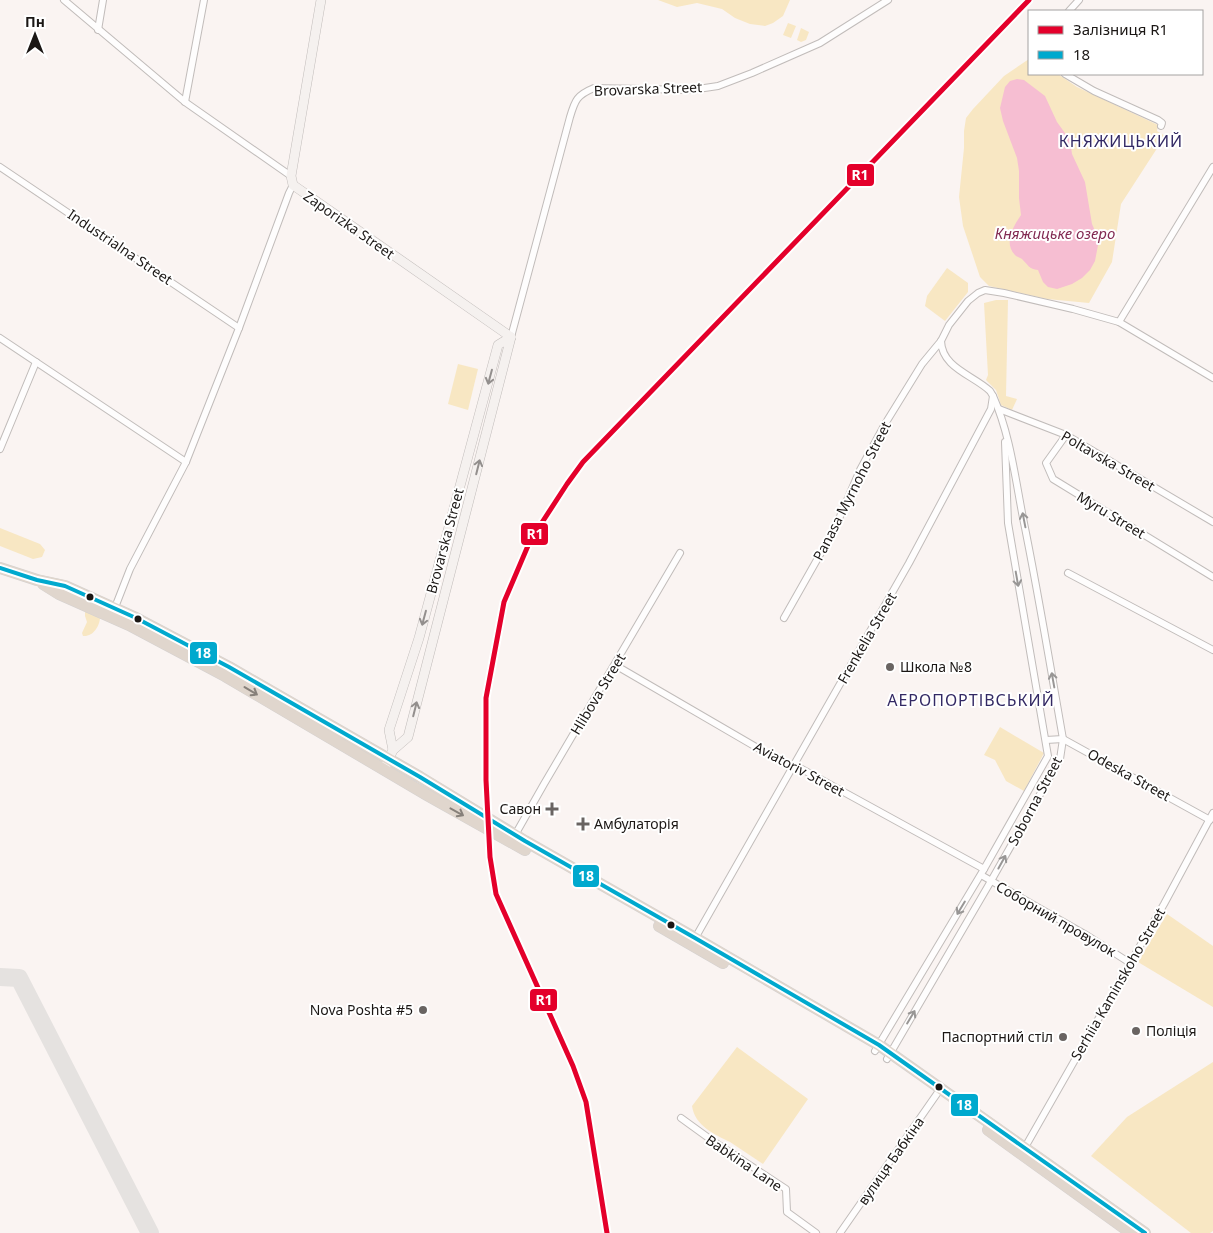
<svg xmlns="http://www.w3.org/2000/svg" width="1213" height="1233" viewBox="0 0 1213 1233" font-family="'Noto Sans',sans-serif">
  <rect width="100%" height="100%" fill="#faf4f2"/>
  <g fill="#f8e7c3">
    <path d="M658 0H790L783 16 773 23 765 26 750 24 735 18 722 9 697 3 677 7Z"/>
    <path d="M788 23 796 26 791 38 783 35Z"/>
    <path d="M801 28 809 32 806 40 801 42 797 40Z"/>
    <path d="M1029 59V74H1058L1077 87 1158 125 1157 131 1165 136 1121 204 1112 262 1089 303 1047 299 989 286 980 277 963 226 959 197 964 148V131L966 118 973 109 1004 76Z"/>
    <path d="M947 268 968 283V292L945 321 925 306 927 296Z"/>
    <path d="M996 300H1008L1006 396 1017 399 1012 410 1001 405 996 390 986 380 988 375 984 303Z"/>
    <path d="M458 364 478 369 468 410 448 404Z"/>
    <path d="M0 528 40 544 45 550 42 557 33 559 0 546Z"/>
    <path d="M85 610 100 617C100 626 93 637 83 636L82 633 87 622 85 616Z"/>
    <path d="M1000 727 1044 753 1024 791 1006 781 995 760 984 755Z"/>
    <path d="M1167 914 1213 946V1007L1138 962Z"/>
    <path d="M737 1047 808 1099 763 1164C752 1157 741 1149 730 1142 714 1134 695 1126 692 1106Z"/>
    <path d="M1213 1062V1231L1210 1233H1191L1091 1156 1127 1117Z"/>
  </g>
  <path fill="#f6bed2" d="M1017 79 1024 80 1045 96 1057 122 1070 140 1072 154 1085 182 1092 224 1099 240 1095 261 1090 270 1082 278 1072 284 1057 289 1048 287 1043 282 1038 270C1029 269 1028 265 1022 259 1020 258 1017 257 1015 255 1003 243 1014 225 1021 215L1019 198V171L1017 158 1003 121 1000 108 1005 87 1010 81Z"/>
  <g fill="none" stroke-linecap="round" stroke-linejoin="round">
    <path stroke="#e5e2e0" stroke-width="18" d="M0 977 19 978 150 1233"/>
    <defs>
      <g id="street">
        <path d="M64 0 185 102 291 176"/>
        <path d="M1069 11 1079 0"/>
        <path d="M98 30 103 0"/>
        <path d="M1065 74 1094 91 1158 120 1162 123 1161 126"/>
        <path d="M185 102 204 0"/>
        <path d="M0 167 239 328"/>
        <path d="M1119 322 1213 167"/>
        <path d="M511 337 570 117C575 100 577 95 594 88L691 90 718 86 752 73 820 43 888 0"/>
        <path d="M0 338 186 462"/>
        <path d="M999 409 1066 435 1213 522"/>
        <path d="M1066 435 1046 463 1053 479 1213 577"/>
        <path d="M0 449 36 362"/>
        <path d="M1068 573 1213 650"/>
        <path d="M114 610 130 569 186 462 239 328 289 193 293 185"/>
        <path d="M784 618 835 528 860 470 885 424 922 364 941 341 949 325 968 301 978 293 985 290 1004 293 1073 309 1119 322 1213 378"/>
        <path d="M615 665 792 768H800L984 869"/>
        <path d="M1046 740 1063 739 1210 820"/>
        <path d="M515 835 544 784 680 553"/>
        <path d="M981 875 1088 936 1130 963"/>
        <path d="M694 940 909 563 991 409 993 396 990 391C973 375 942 368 941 341"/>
        <path d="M875 1051 984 869 1048 756 1008 523 1005 442"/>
        <path d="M887 1059 991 881 1060 759 1063 739C1050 665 1038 591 1023 518 1015 477 1010 434 993 396"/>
        <path d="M681 1118 710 1139 786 1189 787 1212 816 1233"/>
        <path d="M1024 1149 1164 904 1213 813"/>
        <path d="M840 1233 941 1088"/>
      </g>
      <g id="secondary">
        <path d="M321 0 291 176 293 185 511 337"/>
        <path d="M393 750 389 730 419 638 498 345 511 337"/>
        <path d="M386 765 393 750 408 737 511 337"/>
      </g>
      <g id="highway">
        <path d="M0 568 37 580 65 586 136 618 229 667 420 777 525 841 695 938 879 1045 1145 1233"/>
        <path d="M43 584 59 594 129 625 225 676 427 795 525 850"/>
        <path d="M659 926 723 963"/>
        <path d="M988 1130 1131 1233"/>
      </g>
    </defs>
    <use href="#street" stroke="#c1bcba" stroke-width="8"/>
    <use href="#secondary" stroke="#c1bcba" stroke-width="10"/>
    <use href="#highway" stroke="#d4d1d0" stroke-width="12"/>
    <use href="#street" stroke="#fefdfd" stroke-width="6"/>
    <use href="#secondary" stroke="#f5f1ef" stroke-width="9"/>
    <use href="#highway" stroke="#e0d6cd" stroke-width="11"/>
    <defs>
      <path id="bus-1" d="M0 568 37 580 65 586 136 618 229 667 420 777 525 841 695 938 879 1045 1145 1233"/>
    </defs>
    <use href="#bus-1" stroke="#fff" stroke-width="8"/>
    <use href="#bus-1" stroke="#00a9ce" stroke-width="4"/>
    <defs>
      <path id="rail-1" d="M607 1233 586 1102 573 1066 496 894 490 857 486 780V698L504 602 530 541 567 484 583 462 1029 0"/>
    </defs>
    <use href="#rail-1" stroke="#fff" stroke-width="9"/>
    <use href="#rail-1" stroke="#e4002b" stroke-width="5"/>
  </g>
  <defs><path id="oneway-shaft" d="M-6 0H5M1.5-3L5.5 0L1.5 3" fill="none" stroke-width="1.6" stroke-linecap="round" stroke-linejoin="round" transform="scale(1.25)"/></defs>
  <g stroke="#938f8d">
    <use href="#oneway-shaft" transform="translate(490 377) rotate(105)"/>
    <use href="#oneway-shaft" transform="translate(478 467) rotate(-76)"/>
    <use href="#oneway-shaft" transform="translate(424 618) rotate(105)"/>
    <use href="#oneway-shaft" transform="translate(415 709) rotate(-76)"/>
  </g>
  <g stroke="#989695">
    <use href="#oneway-shaft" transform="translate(1024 520) rotate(-101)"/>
    <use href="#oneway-shaft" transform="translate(1017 579) rotate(80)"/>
    <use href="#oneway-shaft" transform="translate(1053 680) rotate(-100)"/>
    <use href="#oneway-shaft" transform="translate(1002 862) rotate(-61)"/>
    <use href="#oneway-shaft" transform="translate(961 908) rotate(121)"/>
    <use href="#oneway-shaft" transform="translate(911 1017) rotate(-59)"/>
  </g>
  <g stroke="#87807a">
    <use href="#oneway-shaft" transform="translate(251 691) rotate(31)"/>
    <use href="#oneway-shaft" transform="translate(457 812) rotate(29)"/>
  </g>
  <g fill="#1b1715" stroke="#fff" stroke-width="2">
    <circle cx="90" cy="597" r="4.5"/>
    <circle cx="138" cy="619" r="4.5"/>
    <circle cx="671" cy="925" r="4.5"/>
    <circle cx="939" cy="1087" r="4.5"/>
  </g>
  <g fill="#696462" stroke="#fff" stroke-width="2">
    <circle cx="890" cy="667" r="5"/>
    <path d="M549.5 801.5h5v5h5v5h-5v5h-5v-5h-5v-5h5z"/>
    <path d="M580.5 816.5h5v5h5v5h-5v5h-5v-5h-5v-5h5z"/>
    <circle cx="423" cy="1010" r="5"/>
    <circle cx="1136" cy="1031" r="5"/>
    <circle cx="1063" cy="1037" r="5"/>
  </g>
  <g text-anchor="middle" stroke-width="4" stroke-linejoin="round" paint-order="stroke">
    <g font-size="14" fill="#1b1715" stroke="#fff">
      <text transform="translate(648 89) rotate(-2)" y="5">Brovarska Street</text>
      <text transform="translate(349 225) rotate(35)" y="5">Zaporizka Street</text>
      <text transform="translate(120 247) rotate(34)" y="5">Industrialna Street</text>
      <text transform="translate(1108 461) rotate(30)" y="5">Poltavska Street</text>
      <text transform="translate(852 491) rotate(-63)" y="5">Panasa Myrnoho Street</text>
      <text transform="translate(1111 515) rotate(31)" y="5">Myru Street</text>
      <text transform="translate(445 541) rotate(-75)" y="5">Brovarska Street</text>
      <text transform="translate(867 638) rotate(-60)" y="5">Frenkelia Street</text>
      <text transform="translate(598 694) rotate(-59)" y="5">Hlibova Street</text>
      <text transform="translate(799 769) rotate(28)" y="5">Aviatoriv Street</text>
      <text transform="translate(1129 775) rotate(29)" y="5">Odeska Street</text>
      <text transform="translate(1035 801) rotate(-62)" y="5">Soborna Street</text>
      <text transform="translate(1056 919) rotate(30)" y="5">Соборний провулок</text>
      <text transform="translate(1118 984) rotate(-60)" y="5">Serhiia Kaminskoho Street</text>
      <text transform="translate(891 1161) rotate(-55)" y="5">вулиця Бабкіна</text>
      <text transform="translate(744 1163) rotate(34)" y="5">Babkina Lane</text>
    </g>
    <g font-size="14" fill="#1b1715" stroke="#fff" text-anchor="start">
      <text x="900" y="672">Школа №8</text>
      <text x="541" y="814" text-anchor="end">Савон</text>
      <text x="594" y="829">Амбулаторія</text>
      <text x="413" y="1015" text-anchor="end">Nova Poshta #5</text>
      <text x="1146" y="1036">Поліція</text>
      <text x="1053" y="1042" text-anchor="end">Паспортний стіл</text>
    </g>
    <g font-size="15" font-style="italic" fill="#822a52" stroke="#fff">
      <text x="1055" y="239">Княжицьке озеро</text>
    </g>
    <g font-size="16" letter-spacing="1" fill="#332964" stroke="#fff">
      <text x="1121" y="147">КНЯЖИЦЬКИЙ</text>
      <text x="971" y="706">АЕРОПОРТІВСЬКИЙ</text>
    </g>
  </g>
  <g stroke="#fff" stroke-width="2">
    <rect x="846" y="163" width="29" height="24" rx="5" fill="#e4002b"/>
    <rect x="520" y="522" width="29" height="24" rx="5" fill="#e4002b"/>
    <rect x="189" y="641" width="29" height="24" rx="5" fill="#00a9ce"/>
    <rect x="572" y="864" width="28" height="24" rx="5" fill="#00a9ce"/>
    <rect x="529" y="988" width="29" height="24" rx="5" fill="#e4002b"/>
    <rect x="950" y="1093" width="29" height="24" rx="5" fill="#00a9ce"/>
  </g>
  <g font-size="14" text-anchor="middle" font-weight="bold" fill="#fff">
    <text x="860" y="180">R1</text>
    <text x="535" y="539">R1</text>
    <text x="203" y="658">18</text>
    <text x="586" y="881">18</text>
    <text x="544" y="1005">R1</text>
    <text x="964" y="1110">18</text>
  </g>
  <rect x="1028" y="10" width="175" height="65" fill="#ffffff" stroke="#a4a2a1"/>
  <rect x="1038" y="26" width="25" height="8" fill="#e4002b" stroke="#a4a2a1"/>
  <text x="1073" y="35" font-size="15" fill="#1b1715">Залізниця R1</text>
  <rect x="1038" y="51" width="25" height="8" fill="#00a9ce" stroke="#a4a2a1"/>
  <text x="1073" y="60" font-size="15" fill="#1b1715">18</text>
  <g transform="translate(35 35)" stroke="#ffffff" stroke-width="4" paint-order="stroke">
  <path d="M0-4L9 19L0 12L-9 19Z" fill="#1b1715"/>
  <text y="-8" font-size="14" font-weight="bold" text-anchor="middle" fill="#1b1715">Пн</text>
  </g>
</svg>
